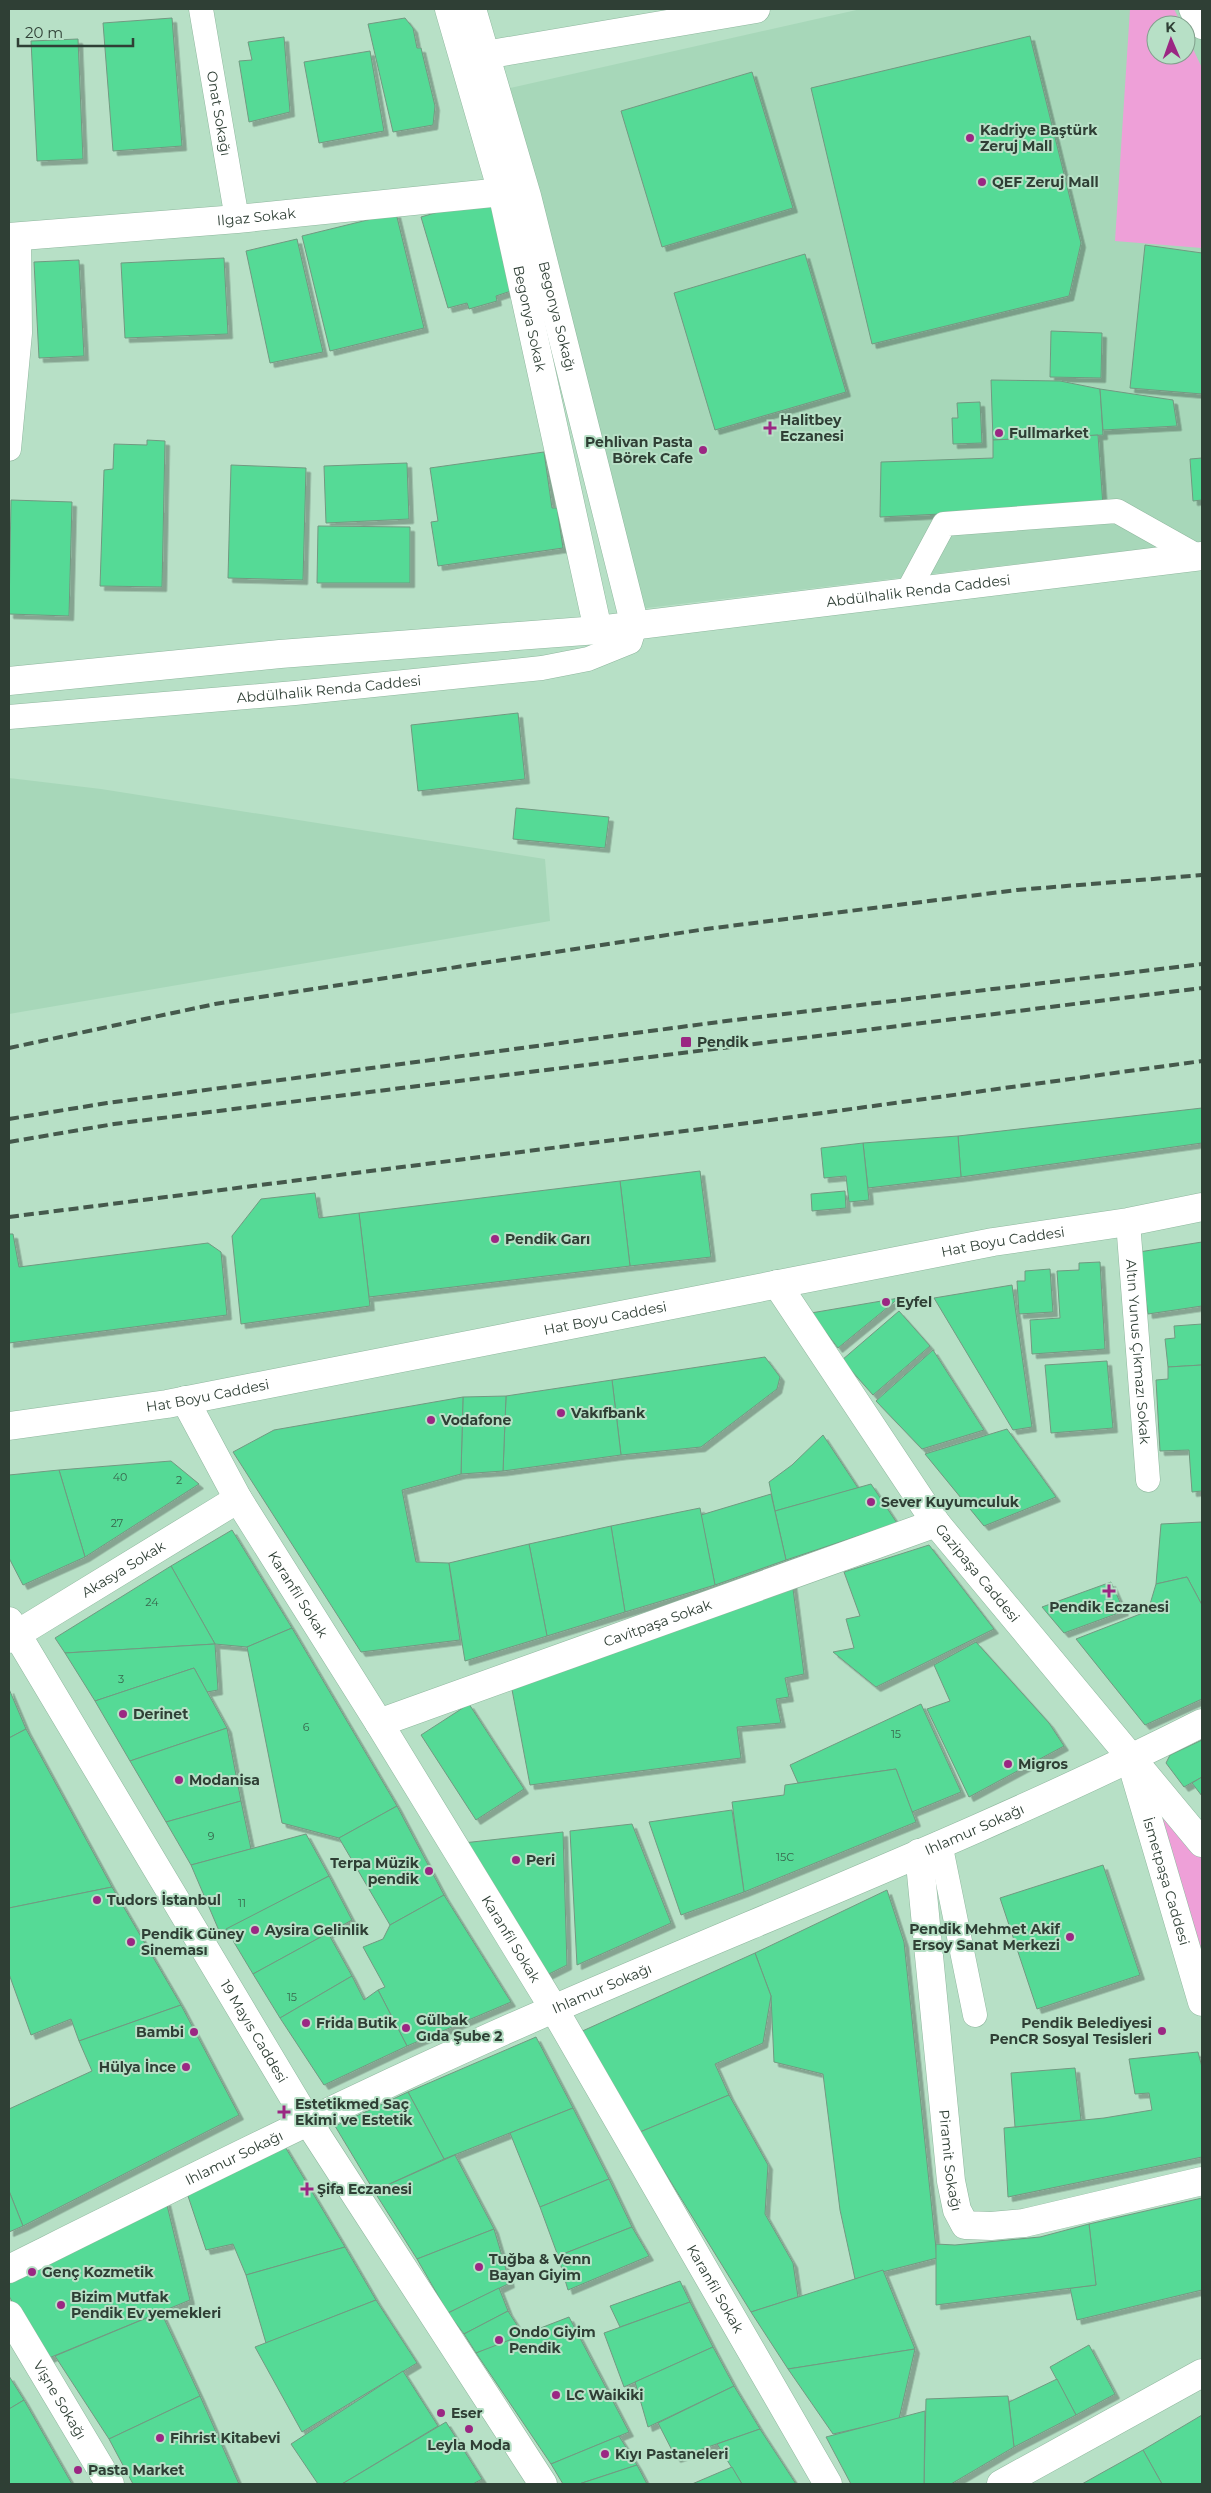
<svg xmlns="http://www.w3.org/2000/svg" width="1211" height="2493" viewBox="0 0 1211 2493" font-family="Montserrat,sans-serif">
  <defs>
    <filter id="shadow"><feDropShadow dx="4.5" dy="4.5" stdDeviation="0" flood-color="#0004"/></filter>
  </defs>
  <rect width="100%" height="100%" fill="#b7e0c6"/>
  <g fill="#a7d7b9" fill-rule="evenodd">
    <path d="M861 9H1189L1202 35V542L630 610 506 89ZM1156 25H1186V55H1156Z"/>
    <path d="M9 778 101 789 545 859 550 921 9 1014Z"/>
  </g>
  <g fill="#eea0d8">
    <path d="M1130 9H1174L1182 25H1156V55H1186V34L1202 68V248L1115 241Z"/>
    <path d="M1154 1803 1202 1856V1959Z"/>
  </g>
  <g fill="#55da96" stroke="#729981" filter="url(#shadow)">
    <path d="M172 18 182 146 113 151 103 23Z"/>
    <path d="M405 18 413 28 417 48H421L435 106 433 125 393 132 368 24Z"/>
    <path d="M1030 36 1081 243 1069 296 872 344 811 88Z"/>
    <path d="M284 37 290 112 249 122 239 61 252 60 248 42Z"/>
    <path d="M78 39 83 159 37 161 31 41Z"/>
    <path d="M370 51 384 131 319 143 304 62Z"/>
    <path d="M752 72 793 208 662 247 621 111Z"/>
    <path d="M489 197 517 289 496 296 497 301 469 309 467 303 448 308 421 217Z"/>
    <path d="M396 213 424 328 330 351 302 236Z"/>
    <path d="M297 239 323 352 270 363 246 251Z"/>
    <path d="M1145 245 1202 253V394L1130 388Z"/>
    <path d="M805 254 846 392 715 430 674 293Z"/>
    <path d="M224 258 228 334 125 338 121 263Z"/>
    <path d="M79 260 84 356 39 358 34 262Z"/>
    <path d="M1051 331 1102 333 1101 378 1050 377Z"/>
    <path d="M991 380 1060 381 1100 389 1103 435 993 440Z"/>
    <path d="M1100 389 1173 400 1177 426 1103 430Z"/>
    <path d="M980 402 982 443 953 444 952 418H958L957 403Z"/>
    <path d="M1098 435 1103 506 880 517 881 462 993 458V440Z"/>
    <path d="M147 440 165 441 162 587 100 586 104 470 113 469 114 444 147 445Z"/>
    <path d="M544 452 552 508H557L563 548 438 566 431 522 438 521 430 468Z"/>
    <path d="M1202 458V500L1193 501 1190 459Z"/>
    <path d="M407 463 409 519 326 523 324 466Z"/>
    <path d="M231 465 306 468 303 580 228 578Z"/>
    <path d="M11 500 72 502 69 616 9 614Z"/>
    <path d="M318 526 410 527V583H317Z"/>
    <path d="M518 713 525 779 418 791 411 725Z"/>
    <path d="M516 808 609 817 605 848 513 839Z"/>
    <path d="M1202 1108V1143L961 1177 958 1136Z"/>
    <path d="M958 1136 961 1177 868 1188 863 1143Z"/>
    <path d="M863 1143 869 1200 849 1202 846 1176 824 1178 821 1148Z"/>
    <path d="M700 1171 711 1257 630 1266 620 1181Z"/>
    <path d="M620 1181 630 1266 369 1297 359 1213Z"/>
    <path d="M845 1191 846 1208 812 1211 811 1194Z"/>
    <path d="M315 1193 319 1218 359 1213 370 1306 241 1324 232 1236 261 1199Z"/>
    <path d="M9 1234H13L19 1267 208 1243 221 1252 227 1315 9 1343Z"/>
    <path d="M1202 1242V1306L1148 1314 1139 1252Z"/>
    <path d="M1100 1262 1105 1349 1032 1354 1030 1320 1060 1318 1057 1271 1079 1270V1263Z"/>
    <path d="M1050 1269 1053 1312 1019 1314 1017 1281H1025V1271Z"/>
    <path d="M1012 1285 1032 1427 1013 1430 934 1298Z"/>
    <path d="M899 1298 838 1348 811 1313Z"/>
    <path d="M899 1311 930 1346 873 1395 842 1360Z"/>
    <path d="M1202 1324V1365L1168 1367 1165 1339 1175 1338 1174 1326Z"/>
    <path d="M933 1350 984 1430 922 1449 876 1401Z"/>
    <path d="M765 1357 780 1377 777 1389 701 1447 621 1455 612 1380Z"/>
    <path d="M1107 1361 1113 1428 1051 1433 1045 1365Z"/>
    <path d="M1202 1365V1491L1192 1492 1189 1450 1160 1451 1156 1380 1168 1379V1367Z"/>
    <path d="M612 1380 621 1455 503 1471 506 1396Z"/>
    <path d="M506 1396 503 1471 461 1474 463 1397Z"/>
    <path d="M463 1397 461 1474 402 1490 416 1562 449 1563 460 1640 361 1652 233 1452 274 1430Z"/>
    <path d="M1007 1429 1056 1497 984 1526 925 1454Z"/>
    <path d="M823 1435 858 1488 775 1511 769 1482 792 1465Z"/>
    <path d="M171 1461 199 1484 85 1557 59 1470Z"/>
    <path d="M59 1470 85 1557 23 1585 9 1558V1475Z"/>
    <path d="M871 1484 897 1523 786 1560 775 1511Z"/>
    <path d="M771 1494 786 1560 715 1585 701 1515Z"/>
    <path d="M700 1508 715 1585 625 1612 611 1526Z"/>
    <path d="M1202 1522V1605L1187 1577 1156 1584 1161 1524Z"/>
    <path d="M611 1526 625 1612 547 1636 529 1544Z"/>
    <path d="M232 1530 292 1628 247 1647 215 1644 171 1566Z"/>
    <path d="M529 1544 547 1636 465 1661 449 1563Z"/>
    <path d="M929 1545 994 1629 876 1687 833 1652 854 1648 846 1619 860 1616 844 1572Z"/>
    <path d="M171 1566 215 1644 65 1653 55 1638Z"/>
    <path d="M1187 1577 1202 1605V1699L1145 1725 1076 1639 1148 1611 1156 1584Z"/>
    <path d="M792 1581 804 1674 785 1678 789 1697 776 1699 781 1723 737 1727 741 1758 530 1785 510 1679Z"/>
    <path d="M1111 1582 1124 1611 1064 1633 1042 1607Z"/>
    <path d="M292 1628 397 1806 339 1838 282 1823 247 1647Z"/>
    <path d="M976 1642 1049 1723 1064 1746 969 1797 927 1709 950 1701 934 1665Z"/>
    <path d="M215 1644 218 1690 207 1692 194 1668 95 1701 65 1653Z"/>
    <path d="M194 1668 227 1728 130 1761 95 1701Z"/>
    <path d="M9 1689 26 1729 9 1738Z"/>
    <path d="M469 1704 524 1789 476 1820 421 1735Z"/>
    <path d="M921 1704 961 1792 912 1812 896 1769 798 1783 790 1765Z"/>
    <path d="M227 1728 241 1801 166 1822 130 1761Z"/>
    <path d="M26 1729 112 1887 9 1908V1738Z"/>
    <path d="M1202 1740V1777L1184 1787 1166 1763 1170 1755Z"/>
    <path d="M896 1769 916 1822 744 1892 732 1802 784 1795 785 1785Z"/>
    <path d="M1202 1777V1796L1192 1783Z"/>
    <path d="M241 1801 251 1849 191 1865 166 1822Z"/>
    <path d="M397 1806 444 1895 390 1925 339 1838Z"/>
    <path d="M732 1810 744 1892 681 1915 649 1822Z"/>
    <path d="M632 1824 671 1923 577 1965 570 1831Z"/>
    <path d="M563 1832 567 1965 539 1979 454 1844Z"/>
    <path d="M306 1834 329 1876 220 1933 191 1865Z"/>
    <path d="M1103 1865 1140 1975 1037 2009 1000 1898Z"/>
    <path d="M329 1876 352 1920 253 1974 226 1929Z"/>
    <path d="M112 1887 181 2005 79 2041 71 2019 31 2035 9 1974V1908Z"/>
    <path d="M887 1890 904 1942 937 2258 855 2279 840 2210 823 2074 774 2062 771 1996 755 1953Z"/>
    <path d="M444 1895 511 2002 407 2046 378 1990 385 1987 363 1947 383 1939 390 1925Z"/>
    <path d="M328 1933 352 1976 280 2018 253 1974Z"/>
    <path d="M755 1953 771 1996 763 2043 715 2064 729 2095 640 2132 578 2033Z"/>
    <path d="M352 1976 364 2000 378 1990 407 2046 324 2085 280 2018Z"/>
    <path d="M181 2005 239 2115 23 2226 9 2191V2109L92 2071 79 2041Z"/>
    <path d="M536 2037 573 2108 444 2159 408 2092Z"/>
    <path d="M1198 2052 1202 2067V2157L1008 2197 1004 2128 1104 2118 1152 2110 1149 2093 1135 2094 1129 2059Z"/>
    <path d="M1075 2068 1081 2120 1015 2127 1011 2073Z"/>
    <path d="M408 2092 444 2159 374 2191 335 2126Z"/>
    <path d="M729 2095 768 2165 765 2214 793 2263 798 2297 751 2312 640 2132Z"/>
    <path d="M573 2108 609 2179 540 2207 510 2133Z"/>
    <path d="M284 2145 345 2247 246 2275 233 2244 206 2250 187 2193Z"/>
    <path d="M455 2155 494 2229 417 2259 374 2191Z"/>
    <path d="M609 2179 632 2227 558 2256 540 2207Z"/>
    <path d="M9 2191 23 2226 9 2232Z"/>
    <path d="M1202 2198V2290L1077 2320 1070 2288 1096 2285 1089 2224Z"/>
    <path d="M166 2201 190 2300 44 2360 9 2296V2274Z"/>
    <path d="M1089 2224 1096 2285 936 2305V2244L955 2245 1040 2237Z"/>
    <path d="M632 2227 649 2256 568 2290 558 2256Z"/>
    <path d="M494 2229 510 2283 448 2313 417 2259Z"/>
    <path d="M345 2247 376 2300 266 2343 246 2275Z"/>
    <path d="M883 2270 915 2349 788 2369 751 2312Z"/>
    <path d="M680 2281 690 2302 620 2327 610 2306Z"/>
    <path d="M499 2288 508 2311 464 2334 448 2313Z"/>
    <path d="M376 2300 417 2363 302 2432 255 2347Z"/>
    <path d="M690 2302 713 2347 624 2387 604 2333Z"/>
    <path d="M508 2311 524 2336 476 2353 464 2334Z"/>
    <path d="M161 2312 200 2396 109 2439 55 2356Z"/>
    <path d="M569 2317 629 2432 551 2464 476 2353Z"/>
    <path d="M1089 2345 1115 2394 1076 2415 1050 2367Z"/>
    <path d="M713 2347 734 2386 648 2427 635 2382Z"/>
    <path d="M915 2349 899 2419 833 2434 788 2369Z"/>
    <path d="M403 2371 438 2426 342 2484H318L291 2444Z"/>
    <path d="M9 2376 24 2400 9 2409Z"/>
    <path d="M1057 2379 1076 2415 1014 2447 1009 2402Z"/>
    <path d="M734 2386 760 2429 676 2458 658 2423Z"/>
    <path d="M200 2396 239 2484H133L109 2439Z"/>
    <path d="M1008 2396 1014 2447 951 2484H924L926 2399Z"/>
    <path d="M24 2400 72 2484H9V2409Z"/>
    <path d="M925 2411 924 2484H851L826 2437Z"/>
    <path d="M1202 2415V2484H1162L1143 2450Z"/>
    <path d="M446 2422 482 2479 473 2484H342Z"/>
    <path d="M760 2429 796 2484H742L717 2444Z"/>
    <path d="M619 2436 637 2465 579 2484H563L551 2464Z"/>
    <path d="M1143 2450 1162 2484H1082L1098 2475Z"/>
    <path d="M637 2465 647 2484H579Z"/>
    <path d="M732 2467 742 2484H692Z"/>
  </g>
  <g fill="none" stroke-linecap="round" stroke-linejoin="round">
    <defs>
      <g id="lane">
        <path id="s1" d="M201 9 237 219"/>
        <path d="M9 449 20 333 19 236"/>
        <path d="M908 591 944 524 1117 511 1197 556"/>
        <path id="s2" d="M9 717 295 693 542 668 588 659 630 642 635 626"/>
        <path id="s3" d="M1128 1222 1148 1480"/>
        <path d="M940 1843 975 2015"/>
      </g>
      <g id="street">
        <path id="s4" d="M449 9 502 192 598 630"/>
        <path id="s5" d="M472 9 527 196 635 626"/>
        <path d="M1193 9 1202 25"/>
        <path d="M485 55 756 9"/>
        <path id="s6" d="M9 237 237 219 502 192"/>
        <path id="s7" d="M777 1284 936 1523 1202 1843"/>
        <path id="s8" d="M185 1400 238 1499 379 1723 554 2009 828 2484"/>
        <path id="s9" d="M9 1621 307 2120 543 2484"/>
        <path id="s10" d="M9 1639 238 1499"/>
        <path id="s11" d="M379 1723 936 1523"/>
        <path id="s12" d="M1133 1768 1202 2002"/>
        <path id="s13" d="M919 1853 951 2181 957 2210 965 2225 991 2226 1024 2223 1202 2181"/>
        <path id="s14" d="M9 2269C190 2179 371 2088 556 2008 772 1914 992 1829 1202 1723"/>
        <path id="s15" d="M9 2315 110 2484"/>
        <path d="M1001 2484 1202 2373"/>
      </g>
      <g id="secondary">
        <path id="s16" d="M9 1426 167 1404 993 1242 1128 1222 1202 1207"/>
      </g>
      <g id="primary">
        <path id="s17" d="M9 681 280 654 598 630 1202 556"/>
      </g>
    </defs>
    <use href="#lane" stroke="#8fb79e" stroke-width="25"/>
    <use href="#street" stroke="#8fb79e" stroke-width="29"/>
    <use href="#secondary" stroke="#8fb79e" stroke-width="29"/>
    <use href="#primary" stroke="#8fb79e" stroke-width="29"/>
    <use href="#lane" stroke="#fff" stroke-width="24"/>
    <use href="#street" stroke="#fff" stroke-width="28"/>
    <use href="#secondary" stroke="#fff" stroke-width="28"/>
    <use href="#primary" stroke="#fff" stroke-width="28"/>
    <g stroke="#45594c" stroke-width="4" stroke-dasharray="10 5" stroke-linecap="butt">
      <path d="M9 1048 215 1004 706 929 1017 890 1202 875"/>
      <path d="M9 1119 107 1103 726 1021 1202 964"/>
      <path d="M9 1142 114 1124 1202 988"/>
      <path d="M9 1217 756 1122 1202 1061"/>
    </g>
  </g>
  <g fill="#9b2783" stroke="#b7e0c6" stroke-width="2">
    <circle cx="970" cy="138" r="5"/>
    <circle cx="982" cy="182" r="5"/>
    <path d="M767.5 420.5h5v5h5v5h-5v5h-5v-5h-5v-5h5z"/>
    <circle cx="999" cy="433" r="5"/>
    <circle cx="703" cy="450" r="5"/>
    <rect x="680" y="1036" width="12" height="12" rx="2.5"/>
    <circle cx="495" cy="1239" r="5"/>
    <circle cx="886" cy="1302" r="5"/>
    <circle cx="561" cy="1413" r="5"/>
    <circle cx="431" cy="1420" r="5"/>
    <circle cx="871" cy="1502" r="5"/>
    <path d="M1106.5 1583.5h5v5h5v5h-5v5h-5v-5h-5v-5h5z"/>
    <circle cx="123" cy="1714" r="5"/>
    <circle cx="1008" cy="1764" r="5"/>
    <circle cx="179" cy="1780" r="5"/>
    <circle cx="516" cy="1860" r="5"/>
    <circle cx="429" cy="1871" r="5"/>
    <circle cx="97" cy="1900" r="5"/>
    <circle cx="255" cy="1930" r="5"/>
    <circle cx="1070" cy="1937" r="5"/>
    <circle cx="131" cy="1942" r="5"/>
    <circle cx="306" cy="2023" r="5"/>
    <circle cx="406" cy="2028" r="5"/>
    <circle cx="1162" cy="2031" r="5"/>
    <circle cx="194" cy="2032" r="5"/>
    <circle cx="186" cy="2067" r="5"/>
    <path d="M281.5 2104.5h5v5h5v5h-5v5h-5v-5h-5v-5h5z"/>
    <path d="M304.5 2181.5h5v5h5v5h-5v5h-5v-5h-5v-5h5z"/>
    <circle cx="479" cy="2267" r="5"/>
    <circle cx="32" cy="2272" r="5"/>
    <circle cx="61" cy="2305" r="5"/>
    <circle cx="499" cy="2340" r="5"/>
    <circle cx="556" cy="2395" r="5"/>
    <circle cx="441" cy="2413" r="5"/>
    <circle cx="469" cy="2429" r="5"/>
    <circle cx="160" cy="2438" r="5"/>
    <circle cx="605" cy="2454" r="5"/>
    <circle cx="78" cy="2470" r="5"/>
  </g>
  <g text-anchor="middle" stroke-width="4" stroke-linejoin="round" paint-order="stroke">
    <g font-size="11" fill="#38664d">
      <text x="120" y="1481">40</text>
      <text x="179" y="1484">2</text>
      <text x="117" y="1527">27</text>
      <text x="152" y="1606">24</text>
      <text x="121" y="1683">3</text>
      <text x="306" y="1731">6</text>
      <text x="896" y="1738">15</text>
      <text x="211" y="1840">9</text>
      <text x="785" y="1861">15C</text>
      <text x="242" y="1907">11</text>
      <text x="292" y="2001">15</text>
    </g>
    <g font-size="14" fill="#2f3f35" stroke="#b7e0c6">
      <text dy="5" stroke="none"><textPath href="#s1" startOffset="106">Onat Sokağı</textPath></text>
      <text dy="5" stroke="none"><textPath href="#s6" startOffset="248">Ilgaz Sokak</textPath></text>
      <text dy="5" stroke="none"><textPath href="#s5" startOffset="319">Begonya Sokağı</textPath></text>
      <text dy="5" stroke="none"><textPath href="#s4" startOffset="320">Begonya Sokak</textPath></text>
      <text dy="5" stroke="none"><textPath href="#s17" startOffset="914">Abdülhalik Renda Caddesi</textPath></text>
      <text dy="5" stroke="none"><textPath href="#s2" startOffset="321">Abdülhalik Renda Caddesi</textPath></text>
      <text dy="5" stroke="none"><textPath href="#s16" startOffset="1011">Hat Boyu Caddesi</textPath></text>
      <text dy="5" stroke="none"><textPath href="#s16" startOffset="606">Hat Boyu Caddesi</textPath></text>
      <text dy="5" stroke="none"><textPath href="#s3" startOffset="130">Altın Yunus Çıkmazı Sokak</textPath></text>
      <text dy="5" stroke="none"><textPath href="#s16" startOffset="201">Hat Boyu Caddesi</textPath></text>
      <text dy="5" stroke="none"><textPath href="#s10" startOffset="134">Akasya Sokak</textPath></text>
      <text dy="5" stroke="none"><textPath href="#s7" startOffset="352">Gazipaşa Caddesi</textPath></text>
      <text dy="5" stroke="none"><textPath href="#s8" startOffset="225">Karanfil Sokak</textPath></text>
      <text dy="5" stroke="none"><textPath href="#s11" startOffset="296">Cavitpaşa Sokak</textPath></text>
      <text dy="5" stroke="none"><textPath href="#s14" startOffset="1061">Ihlamur Sokağı</textPath></text>
      <text dy="5" stroke="none"><textPath href="#s12" startOffset="118">İsmetpaşa Caddesi</textPath></text>
      <text dy="5" stroke="none"><textPath href="#s8" startOffset="630">Karanfil Sokak</textPath></text>
      <text dy="5" stroke="none"><textPath href="#s14" startOffset="656">Ihlamur Sokağı</textPath></text>
      <text dy="5" stroke="none"><textPath href="#s9" startOffset="478">19 Mayıs Caddesi</textPath></text>
      <text dy="5" stroke="none"><textPath href="#s14" startOffset="251">Ihlamur Sokağı</textPath></text>
      <text dy="5" stroke="none"><textPath href="#s13" startOffset="309">Piramit Sokağı</textPath></text>
      <text dy="5" stroke="none"><textPath href="#s8" startOffset="1035">Karanfil Sokak</textPath></text>
      <text dy="5" stroke="none"><textPath href="#s15" startOffset="99">Vişne Sokağı</textPath></text>
    </g>
    <g font-size="14" font-weight="bold" fill="#2f3f35" stroke="#b7e0c6" text-anchor="start">
      <text x="980" y="135">Kadriye Baştürk<tspan x="980" dy="16">Zeruj Mall</tspan></text>
      <text x="992" y="187">QEF Zeruj Mall</text>
      <text x="780" y="425">Halitbey<tspan x="780" dy="16">Eczanesi</tspan></text>
      <text x="1009" y="438">Fullmarket</text>
      <text x="693" y="447" text-anchor="end">Pehlivan Pasta<tspan x="693" dy="16">Börek Cafe</tspan></text>
      <text x="697" y="1047">Pendik</text>
      <text x="505" y="1244">Pendik Garı</text>
      <text x="896" y="1307">Eyfel</text>
      <text x="571" y="1418">Vakıfbank</text>
      <text x="441" y="1425">Vodafone</text>
      <text x="881" y="1507">Sever Kuyumculuk</text>
      <text x="1109" y="1612" text-anchor="middle">Pendik Eczanesi</text>
      <text x="133" y="1719">Derinet</text>
      <text x="1018" y="1769">Migros</text>
      <text x="189" y="1785">Modanisa</text>
      <text x="526" y="1865">Peri</text>
      <text x="419" y="1868" text-anchor="end">Terpa Müzik<tspan x="419" dy="16">pendik</tspan></text>
      <text x="107" y="1905">Tudors İstanbul</text>
      <text x="1060" y="1934" text-anchor="end">Pendik Mehmet Akif<tspan x="1060" dy="16">Ersoy Sanat Merkezi</tspan></text>
      <text x="265" y="1935">Aysira Gelinlik</text>
      <text x="141" y="1939">Pendik Güney<tspan x="141" dy="16">Sineması</tspan></text>
      <text x="416" y="2025">Gülbak<tspan x="416" dy="16">Gıda Şube 2</tspan></text>
      <text x="316" y="2028">Frida Butik</text>
      <text x="1152" y="2028" text-anchor="end">Pendik Belediyesi<tspan x="1152" dy="16">PenCR Sosyal Tesisleri</tspan></text>
      <text x="184" y="2037" text-anchor="end">Bambi</text>
      <text x="176" y="2072" text-anchor="end">Hülya İnce</text>
      <text x="295" y="2109">Estetikmed Saç<tspan x="295" dy="16">Ekimi ve Estetik</tspan></text>
      <text x="317" y="2194">Şifa Eczanesi</text>
      <text x="489" y="2264">Tuğba &amp; Venn<tspan x="489" dy="16">Bayan Giyim</tspan></text>
      <text x="42" y="2277">Genç Kozmetik</text>
      <text x="71" y="2302">Bizim Mutfak<tspan x="71" dy="16">Pendik Ev yemekleri</tspan></text>
      <text x="509" y="2337">Ondo Giyim<tspan x="509" dy="16">Pendik</tspan></text>
      <text x="566" y="2400">LC Waikiki</text>
      <text x="451" y="2418">Eser</text>
      <text x="170" y="2443">Fihrist Kitabevi</text>
      <text x="469" y="2450" text-anchor="middle">Leyla Moda</text>
      <text x="615" y="2459">Kıyı Pastaneleri</text>
      <text x="88" y="2475">Pasta Market</text>
    </g>
  </g>
  <rect width="1211" height="2493" fill="none" stroke="#2f3f35" stroke-width="20"/>
  <g transform="translate(1171 40) rotate(358)"><circle r="24" fill="#b7e0c6" stroke="#81a08c"/>
  <path d="M0-4L9 19L0 12L-9 19Z" fill="#9b2783"/>
  <text y="-8" font-size="14" font-weight="bold" text-anchor="middle" fill="#2f3f35">K</text>
  </g>
  <path d="M18 38v8h115v-8" fill="none" stroke="#2f3f35" stroke-width="2.5"/>
  <text x="25" y="38" font-size="15" fill="#2f3f35" stroke="#b7e0c6" stroke-width="4" paint-order="stroke">20 m</text>
</svg>
